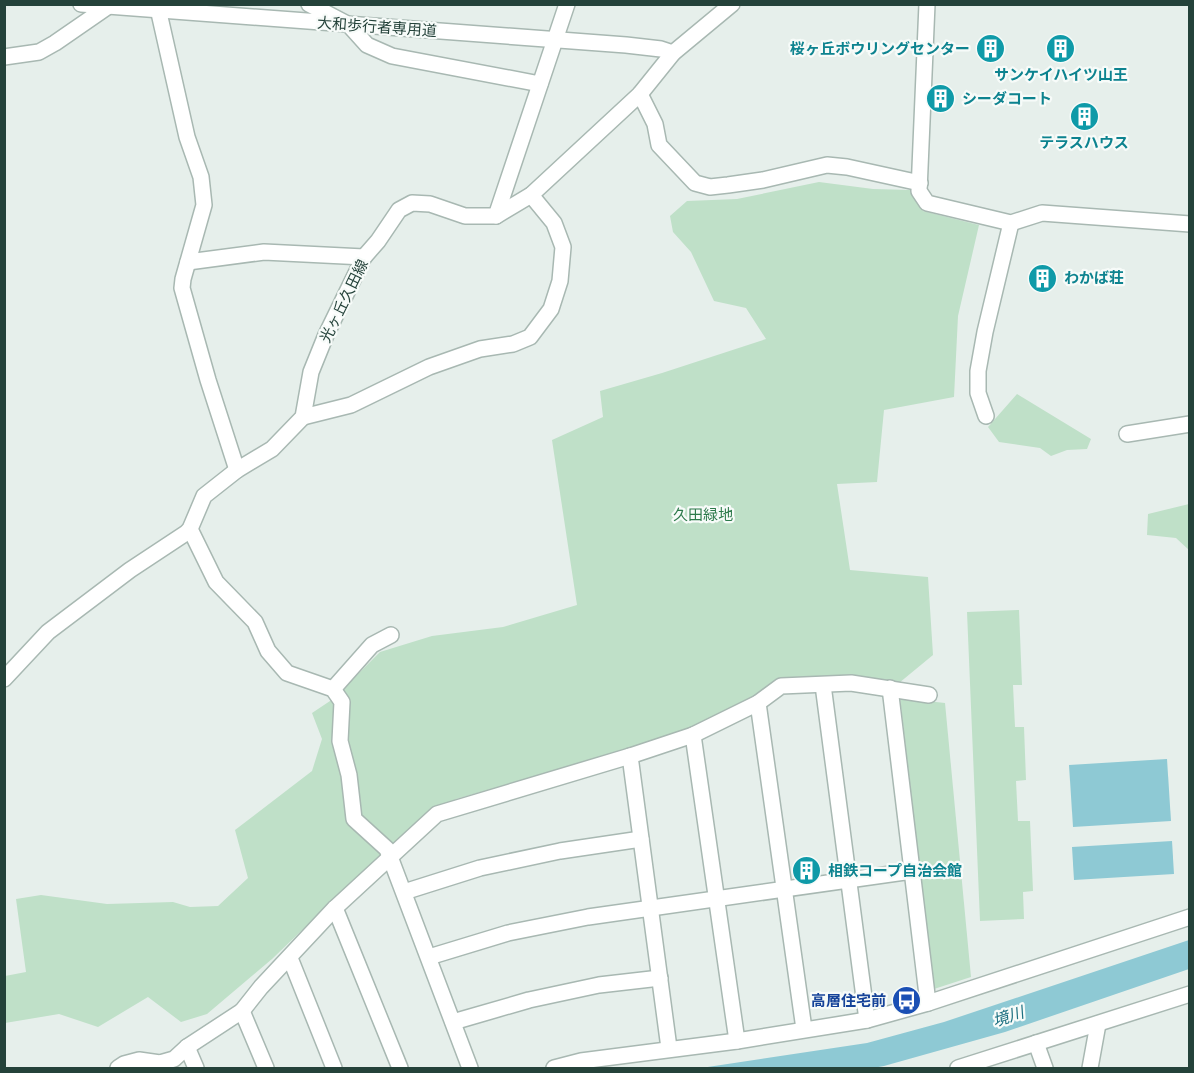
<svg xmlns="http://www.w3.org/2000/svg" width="1194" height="1073" viewBox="0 0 1194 1073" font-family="Roboto,'Noto Sans JP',sans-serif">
  <rect width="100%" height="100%" fill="#e6efeb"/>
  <g fill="#bfe0c8">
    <path d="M819 182 873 189 911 190 923 211 979 225 958 316 954 397 884 410 877 482 837 484 850 570 928 577 933 655 899 683 793 688 701 730 456 799 371 864 272 959 207 1014 181 1022 148 997 98 1027 59 1014 5 1023V976L26 972 16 899 41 895 107 904 173 902 190 907 218 906 248 878 235 830 312 771 322 739 312 713 333 699 380 652 432 636 503 627 577 605 552 440 603 417 600 391 662 373 766 339 746 308 714 301 691 252 673 232 670 216 687 201 737 199Z"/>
    <path d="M1017 394 1091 439 1087 449 1067 450 1051 456 1040 448 999 442 988 427Z"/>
    <path d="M1189 504V550L1176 538 1147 535 1148 514Z"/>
    <path d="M1019 610 1022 685H1013L1015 727H1024L1026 780 1016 781 1018 821H1030L1033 891 1023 892 1024 919 980 921 967 612Z"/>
    <path d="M900 698 945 703 971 977 934 989Z"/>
  </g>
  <g fill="#8ec9d4">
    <path d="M1167 759 1171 821 1073 827 1069 765Z"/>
    <path d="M1172 841 1174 874 1074 880 1072 847Z"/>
    <path d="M1189 940V969L1005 1032 884 1066 873 1068H701L867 1043 944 1022Z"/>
  </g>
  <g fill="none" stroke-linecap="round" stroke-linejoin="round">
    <defs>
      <g id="minor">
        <path d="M81 4 626 45 661 49 673 53"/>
        <path d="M157 4 187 137 201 177 204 205 183 279 182 288 208 380 237 470"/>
        <path d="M309 4 349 25 367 45 392 56 540 84"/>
        <path d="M927 4 919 191 927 203 1011 223 1042 213 1190 224"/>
        <path d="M4 57 39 52 55 43 110 5"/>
        <path d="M640 94 655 124 659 145 695 183 710 187 728 185 763 180 827 165 847 167 920 183"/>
        <path d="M496 216 567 4"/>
        <path d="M188 262 264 252 364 257"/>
        <path d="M986 416 978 393V371L985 332 1011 223"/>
        <path d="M303 417 351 405 429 367 480 349 513 344 530 337 551 309 560 281 563 247 554 223 531 195"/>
        <path d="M1127 434 1190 424"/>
        <path d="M190 529 216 582 255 622 268 651 287 673 333 689 342 702 340 741 349 775 354 819 387 849 470 1068"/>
        <path d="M4 679 48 632 130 570 186 533 190 529 204 496 237 470 272 449 303 417 311 372 326 335 364 257 378 241 399 210 412 203 430 204 465 216H496L531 195 640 94 673 53 732 4"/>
        <path d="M823 685 867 1020"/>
        <path d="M890 688 928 1003"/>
        <path d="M333 689 372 645 391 635"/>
        <path d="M758 703 804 1029"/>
        <path d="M693 735 737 1041"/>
        <path d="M630 756 669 1048"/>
        <path d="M404 892 480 868 560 851 641 839"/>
        <path d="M335 908 400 1068"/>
        <path d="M429 957 508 933 588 917 912 871"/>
        <path d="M290 958 334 1068"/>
        <path d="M242 1011 266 1068"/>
        <path d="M453 1022 529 1000 599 985 660 978"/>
        <path d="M1036 1043 1045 1068"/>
        <path d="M187 1047 196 1068"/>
        <path d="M118 1068 124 1064 139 1060 160 1063 174 1059 187 1047 242 1011 261 987 335 908 437 814 630 756 693 735 758 703 781 686 851 683 929 695"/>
        <path d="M554 1068 581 1061 737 1041 867 1020 928 1003 1190 917"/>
        <path d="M958 1068 1190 994"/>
        <path d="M1090 1068 1098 1024"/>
      </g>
    </defs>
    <use href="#minor" stroke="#a8b8b2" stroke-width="18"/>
    <use href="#minor" stroke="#fff" stroke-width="15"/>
  </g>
  <defs>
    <symbol id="building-disc" viewBox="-11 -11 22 22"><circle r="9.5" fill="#0f9aa8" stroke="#f7fbf9"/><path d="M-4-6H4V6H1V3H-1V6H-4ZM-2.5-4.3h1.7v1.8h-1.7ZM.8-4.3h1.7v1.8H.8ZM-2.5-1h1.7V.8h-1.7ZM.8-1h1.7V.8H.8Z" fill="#fff"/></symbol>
    <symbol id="bus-disc" viewBox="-11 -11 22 22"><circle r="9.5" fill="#1a4fb4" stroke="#f7fbf9"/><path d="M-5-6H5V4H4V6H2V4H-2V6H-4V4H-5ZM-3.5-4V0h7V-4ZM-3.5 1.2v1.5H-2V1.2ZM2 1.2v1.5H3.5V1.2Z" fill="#fff"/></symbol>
  </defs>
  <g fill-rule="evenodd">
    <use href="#building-disc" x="1044" y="32" width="33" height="33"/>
    <use href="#building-disc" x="974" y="32" width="33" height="33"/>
    <use href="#building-disc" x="924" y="82" width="33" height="33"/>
    <use href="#building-disc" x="1068" y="100" width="33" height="33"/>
    <use href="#building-disc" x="1026" y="262" width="33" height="33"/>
    <use href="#building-disc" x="790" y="854" width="33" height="33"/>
    <use href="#bus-disc" x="890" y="984" width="33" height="33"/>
  </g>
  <g text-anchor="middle" stroke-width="4.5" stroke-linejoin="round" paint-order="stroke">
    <g font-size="15" fill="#24423a" stroke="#f7fbf9">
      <text transform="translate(377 27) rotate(4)" y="5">大和歩行者専用道</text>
      <text transform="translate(344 301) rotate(-64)" y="5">光ヶ丘久田線</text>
    </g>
    <g font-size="15" font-weight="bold" fill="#0d838f" stroke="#f7fbf9" text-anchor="start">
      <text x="970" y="54" text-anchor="end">桜ヶ丘ボウリングセンター</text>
      <text x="1061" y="80" text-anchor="middle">サンケイハイツ山王</text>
      <text x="962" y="104">シーダコート</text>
      <text x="1084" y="148" text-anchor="middle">テラスハウス</text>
      <text x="1064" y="283">わかば荘</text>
      <text x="828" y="876">相鉄コープ自治会館</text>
    </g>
    <g font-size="15" fill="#2d7a4b" stroke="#f7fbf9">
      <text x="703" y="520">久田緑地</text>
    </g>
    <g font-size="15" font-weight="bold" fill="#164399" stroke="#f7fbf9" text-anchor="end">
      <text x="886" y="1006">高層住宅前</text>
    </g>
    <g font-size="16" font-style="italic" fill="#1c6f80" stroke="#f7fbf9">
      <text transform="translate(1008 1016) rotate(-18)" y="6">境川</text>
    </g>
  </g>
  <rect width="1194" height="1073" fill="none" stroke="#24423a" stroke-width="12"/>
</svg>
